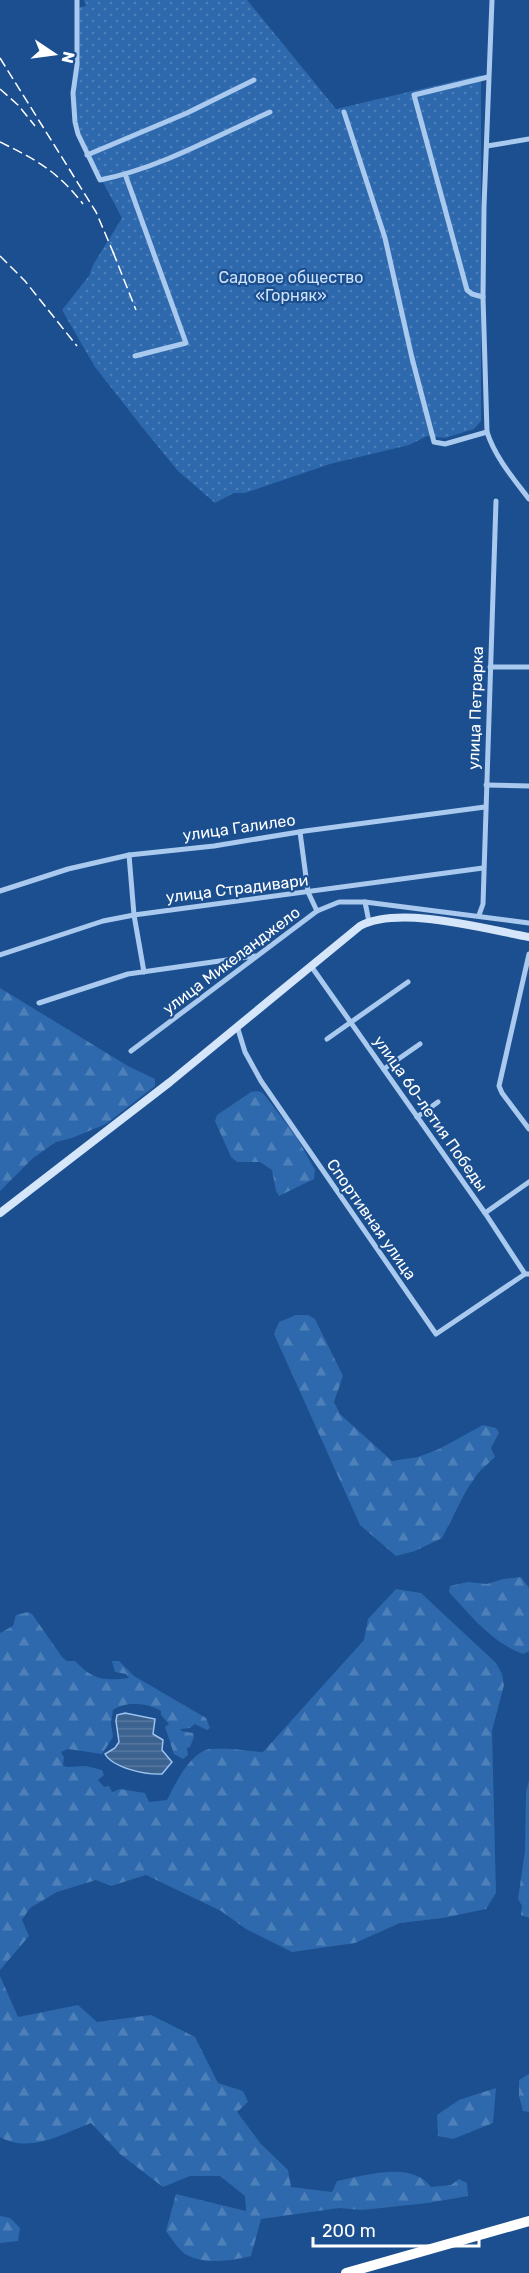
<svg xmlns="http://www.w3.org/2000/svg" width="529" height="2273" viewBox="0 0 529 2273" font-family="Rubik,sans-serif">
  <defs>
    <pattern id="grass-dots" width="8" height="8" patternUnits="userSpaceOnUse" patternTransform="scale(1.5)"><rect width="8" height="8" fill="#2e69ad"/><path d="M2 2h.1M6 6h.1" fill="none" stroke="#4d80b9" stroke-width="1.8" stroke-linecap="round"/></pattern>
    <pattern id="forest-firs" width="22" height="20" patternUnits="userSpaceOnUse" patternTransform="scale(1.5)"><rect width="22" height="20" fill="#2e69ad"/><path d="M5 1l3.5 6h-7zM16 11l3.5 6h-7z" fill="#4d80b9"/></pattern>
    <pattern id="water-rules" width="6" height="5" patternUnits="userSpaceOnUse" patternTransform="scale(1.5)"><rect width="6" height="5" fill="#3c6290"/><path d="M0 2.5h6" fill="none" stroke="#597aa1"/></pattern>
  </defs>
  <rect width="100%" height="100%" fill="#1b4f8f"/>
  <path fill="url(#grass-dots)" d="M84 0H247L336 109 481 75V421L474 429 445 438 427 436 409 445 330 464 245 493H234L215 503 178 471 142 427 95 367 62 310 89 276 93 265 122 218 99 175 77 126 75 84 76 8 86 6Z"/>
  <g fill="url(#forest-firs)">
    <path d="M0 988 128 1066 155 1079V1086L106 1124 72 1138 56 1142 33 1158 0 1191Z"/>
    <path d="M258 1091 263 1093 296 1136 315 1170 314 1179 279 1196 276 1191 272 1170 260 1162H237L231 1157 215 1121 217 1115 251 1092Z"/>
    <path d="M296 1315H308L315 1319 343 1376 334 1402 340 1414 392 1461 418 1457 439 1449 483 1425 496 1428 499 1433 491 1448 495 1457 478 1473 466 1491 442 1538 415 1551 396 1556 360 1525 274 1334 279 1322Z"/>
    <path d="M521 1577 529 1588V1651L524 1654C493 1644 470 1615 449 1592L450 1586 468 1582 487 1584 503 1579Z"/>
    <path d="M396 1589 421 1593 496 1663 502 1674 504 1685 492 1731 496 1893 486 1909 443 1918 400 1923 355 1943 292 1952 246 1929 221 1911 146 1875 111 1886 96 1880 57 1892 30 1908 22 1920 29 1936 0 1970V1633L13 1626 16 1615 28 1612 32 1614 62 1657 67 1661H75C93 1680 104 1681 129 1678L126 1674 115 1672 112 1661H119L134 1676 206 1718 210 1728 207 1730 195 1724 190 1728 181 1729V1731L193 1733 194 1737 190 1747 187 1748 188 1755 183 1759 174 1754 165 1727 169 1724 161 1715V1711C148 1703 126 1701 113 1710L111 1723 113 1737 102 1754 68 1749 61 1752 64 1757 63 1765 66 1767 86 1766 102 1770 104 1775 98 1780 104 1787 109 1786 112 1792 120 1789 145 1793 149 1802 167 1800C175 1784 190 1753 209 1749 224 1747 247 1751 263 1752L364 1640 368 1619Z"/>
    <path d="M529 1780V1918L521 1915 522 1906 518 1899 525 1851 526 1793Z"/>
    <path d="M0 1976 18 2017 78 2005 97 2022 151 2015 195 2037 218 2083 243 2091 248 2102 237 2112 261 2144 288 2170 291 2187 332 2192 337 2181C364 2176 411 2160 431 2187L451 2185 459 2179 467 2183 468 2196 428 2203 362 2210 339 2208 261 2219 251 2256C231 2261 204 2265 185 2254 178 2249 171 2238 166 2231L176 2194 246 2211 245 2196 220 2176H190L163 2187 120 2154 91 2123C62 2134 30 2154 0 2137Z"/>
    <path d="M529 2074V2112L523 2111 519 2096V2080Z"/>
    <path d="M496 2088 493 2123 453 2139 438 2136 437 2115 459 2100Z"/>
    <path d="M0 2216 10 2218 20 2228 18 2241 0 2243Z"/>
  </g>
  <path fill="url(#water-rules)" stroke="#9cc4f0" stroke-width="1.5" d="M125 1713 155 1719 153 1734 163 1740 162 1750 172 1762 162 1774C146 1775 113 1768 105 1754L115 1748 119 1742 116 1721 117 1715Z"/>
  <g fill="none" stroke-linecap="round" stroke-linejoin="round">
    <g stroke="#a9c9ee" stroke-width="5">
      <path d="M77 0V65L73 93 75 122 78 134 100 180C160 168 214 137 270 112"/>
      <path d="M492 0 484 207 483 297 487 432C495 457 513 478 529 499"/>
      <path d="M344 112 385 238 412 358 434 442 445 444 487 432"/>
      <path d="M487 146 529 139"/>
      <path d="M87 155 187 113 254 80"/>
      <path d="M125 174 186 343 135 356"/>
      <path d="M483 297 472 294 467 290 414 95 488 77"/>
      <path d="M490 667H529"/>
      <path d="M486 785 529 786"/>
      <path d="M300 832 308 892 317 911"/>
      <path d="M129 855 134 915 144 972"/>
      <path d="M0 891 68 869 129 855 214 846 305 831 485 807"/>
      <path d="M365 902 369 922"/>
      <path d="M479 915 483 904 496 501"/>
      <path d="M529 954 499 1086 502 1093 529 1129"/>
      <path d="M0 955 103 921 134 915 483 868"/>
      <path d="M311 966 485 1213 525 1274H529"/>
      <path d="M39 1003 128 974 255 956"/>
      <path d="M237 1026 245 1052 261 1081 436 1334 525 1274"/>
      <path d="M327 1039 408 982"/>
      <path d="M131 1051 317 911 339 902H365L529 923"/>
      <path d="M384 1069 420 1044"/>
      <path d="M417 1117 438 1102"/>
      <path d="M485 1213 529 1182"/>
    </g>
    <path stroke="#d6e6fa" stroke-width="8" d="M0 1213 170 1082 360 926C400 905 485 929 529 937"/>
    <path stroke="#fff" stroke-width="10" d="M346 2273 529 2221"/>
    <g stroke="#fff" stroke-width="1.5" stroke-dasharray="10 4.5" stroke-linecap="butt">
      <path d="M0 58 96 212 116 259"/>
      <path d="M0 89 18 105 35 126"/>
      <path d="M0 142C37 160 57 171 83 204"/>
      <path d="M113 252 136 310"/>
      <path d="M0 256 25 281 77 346"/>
    </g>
  </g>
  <g text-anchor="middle" stroke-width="4.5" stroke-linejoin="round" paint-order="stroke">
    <g font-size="16" fill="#cfe3fa" stroke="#1b4f8f">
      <text x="291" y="283">Садовое общество<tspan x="291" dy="18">«Горняк»</tspan></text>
    </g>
    <g font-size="16" fill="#fff" stroke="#1b4f8f">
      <text transform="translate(475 708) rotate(-88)" y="6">улица Петрарка</text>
      <text transform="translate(239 827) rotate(-8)" y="6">улица Галилео</text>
      <text transform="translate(237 888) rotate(-7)" y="6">улица Страдивари</text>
      <text transform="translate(231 960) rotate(-37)" y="6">улица Микеланджело</text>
      <text transform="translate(431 1113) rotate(55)" y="6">улица 60-летия Победы</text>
      <text transform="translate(372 1219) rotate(55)" y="6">Спортивная улица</text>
    </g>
  </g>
  <g transform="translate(54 54) rotate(103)" stroke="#1b4f8f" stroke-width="4.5" paint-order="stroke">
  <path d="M0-4.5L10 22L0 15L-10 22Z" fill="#ffffff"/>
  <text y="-9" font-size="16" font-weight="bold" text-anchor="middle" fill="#ffffff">N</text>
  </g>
  <path d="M313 2237v9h166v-9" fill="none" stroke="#ffffff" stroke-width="3"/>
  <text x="322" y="2237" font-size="18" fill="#ffffff" stroke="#1b4f8f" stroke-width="4.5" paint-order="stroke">200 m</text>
</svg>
